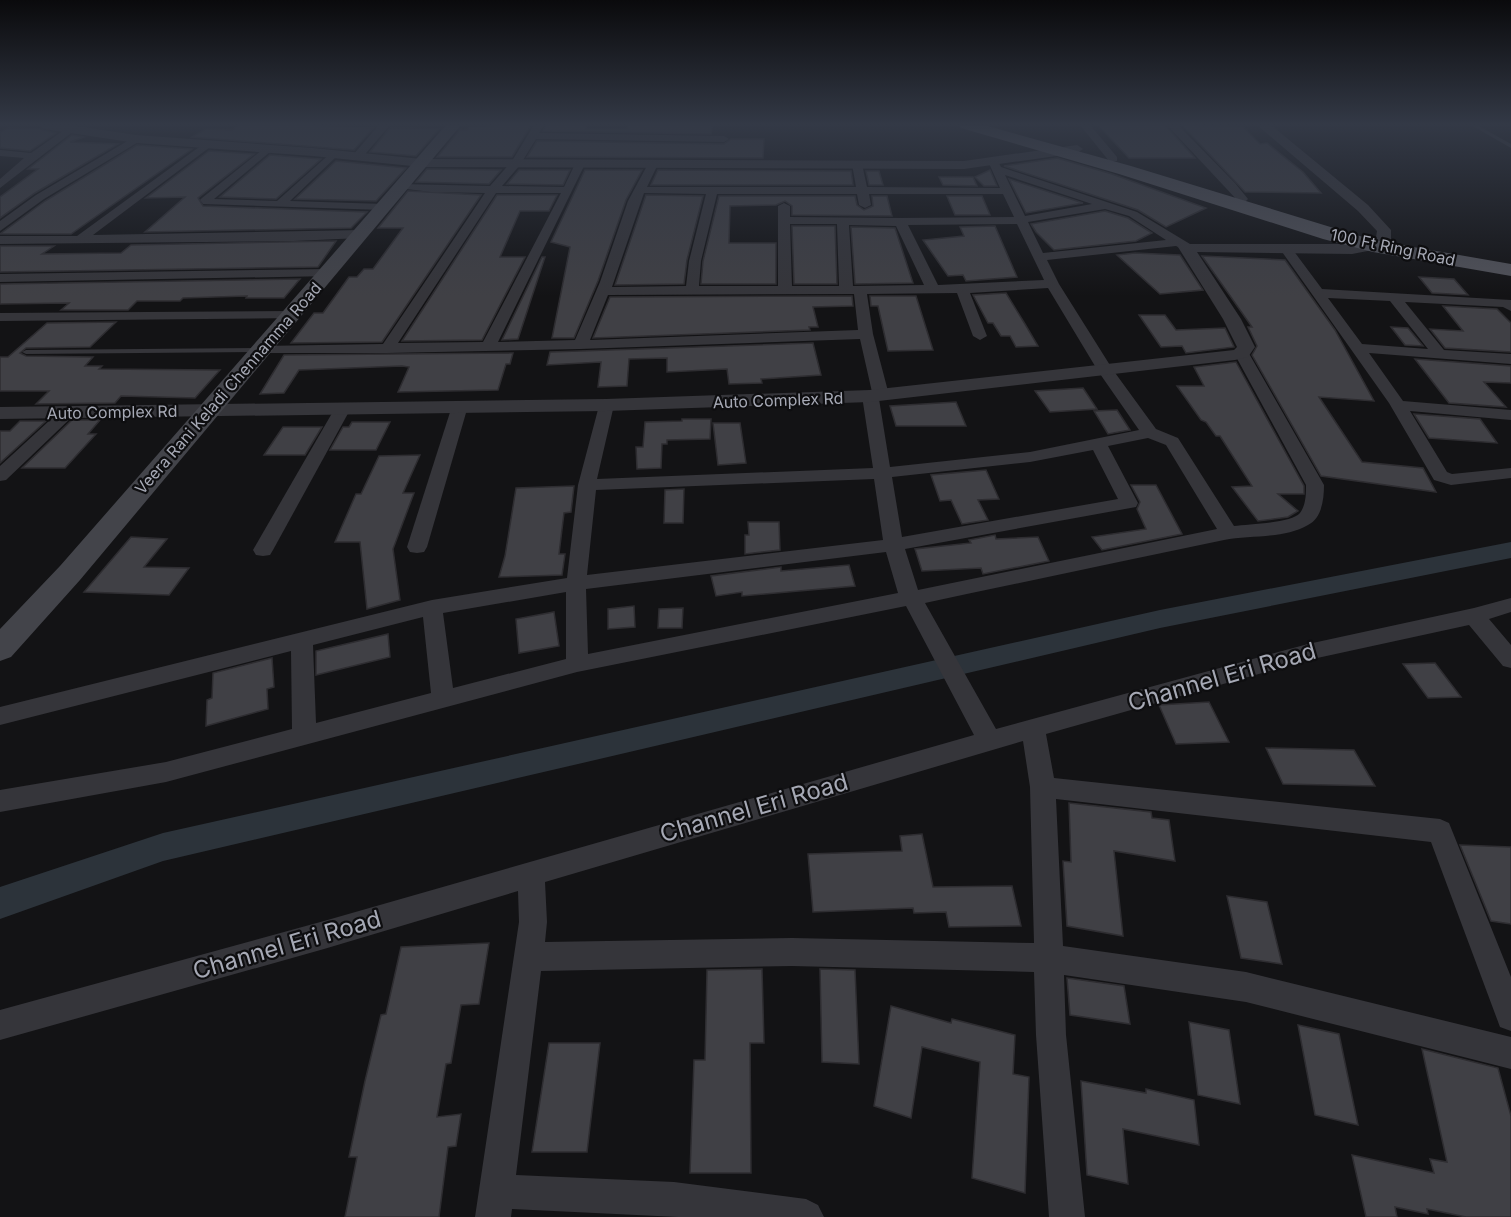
<svg xmlns="http://www.w3.org/2000/svg" width="1511" height="1217" viewBox="0 0 1511 1217" font-family="Inter,sans-serif">
  <rect width="100%" height="100%" fill="#131315"/>
  <g fill="none" stroke-linecap="round" stroke-linejoin="round">
    <path fill="#2c333a" fill-rule="evenodd" d="M1511 542V558L1160 628 163 861 0 919V887L163 833 1160 610Z"/>
  </g>
  <g fill="#404045" stroke="#2e2d31" stroke-width="1.5">
    <path d="M239 125H310L373 128 354 150 192 137 206 129 232 130Z"/>
    <path d="M505 125H531L512 157H437L460 130H467L469 127Z"/>
    <path d="M546 125H587L586 129H627L628 125H713L711 134 543 131Z"/>
    <path d="M1098 125H1165L1195 158H1129Z"/>
    <path d="M1182 125 1242 126 1260 144 1267 143 1303 172 1321 193 1245 192Z"/>
    <path d="M8 128 40 129 56 133 30 151 0 148V132Z"/>
    <path d="M390 128H411L439 129 416 156 370 152Z"/>
    <path d="M72 135 84 137 70 142 118 144 35 193 0 218V197L38 169H28Z"/>
    <path d="M731 139H764L763 158 527 157 537 141 724 144Z"/>
    <path d="M137 145 192 149 71 234H0L45 201Z"/>
    <path d="M209 151 254 154 198 198 203 206 367 212 351 228 145 232 185 197 146 198Z"/>
    <path d="M270 155 321 159 276 199 220 197Z"/>
    <path d="M1057 158 1112 174 1206 208 1166 227 1138 210 1004 166Z"/>
    <path d="M336 161 406 168 376 201 295 199Z"/>
    <path d="M427 169 501 170 489 184 416 182Z"/>
    <path d="M519 170H570L563 185 507 184Z"/>
    <path d="M585 170H642L626 200 598 281 574 338H552L570 247 551 242Z"/>
    <path d="M658 170 851 171 853 185H651Z"/>
    <path d="M990 170 997 186H984L975 177Z"/>
    <path d="M866 171H879L883 185H869Z"/>
    <path d="M939 177H973L977 186 943 185Z"/>
    <path d="M1009 179 1083 203 1026 213Z"/>
    <path d="M408 191 481 195 382 342 291 343 314 313H323L349 277H357L364 269H373L403 228H378Z"/>
    <path d="M497 195H557L549 211H520L500 257H525L482 340 402 341Z"/>
    <path d="M646 195 703 196 687 260 684 284 615 285Z"/>
    <path d="M719 196H855L857 205 864 210 873 206 872 196H887L892 216 792 215V206L785 201 776 205 730 206 729 243H776V284H701L703 261Z"/>
    <path d="M947 196H982L990 215H955Z"/>
    <path d="M1105 211 1128 218 1152 233 1136 241 1054 250 1036 232 1031 224Z"/>
    <path d="M792 226H835L837 284H794Z"/>
    <path d="M995 226 1017 277 966 281 963 275 948 276 923 240 964 236 960 227Z"/>
    <path d="M851 227 895 228 913 283 855 284Z"/>
    <path d="M336 241 318 267 0 272V246H54L42 254 121 253 131 245Z"/>
    <path d="M1135 253 1180 255 1203 290 1160 294 1117 255Z"/>
    <path d="M1202 256 1285 260 1335 330 1374 401 1319 397 1362 462 1423 468 1436 492 1321 476 1252 355 1257 346 1248 327H1252Z"/>
    <path d="M542 257H545L518 339 502 340Z"/>
    <path d="M1419 277 1454 279 1468 295 1432 293Z"/>
    <path d="M300 279 284 298H246L247 296 183 298 180 301H137L128 310H61L69 303 0 304V284Z"/>
    <path d="M1006 293 1025 324 1038 346 1016 347 1010 336H1001L993 323H988L973 295Z"/>
    <path d="M852 296 853 306 813 307 818 327H809L810 330 593 338 610 297Z"/>
    <path d="M870 296H916L933 350 888 351 878 306H871Z"/>
    <path d="M1443 306 1497 309 1511 323V352L1445 348 1430 329 1463 331Z"/>
    <path d="M1139 315H1165L1176 330 1225 328 1234 347 1186 353 1182 346 1161 347Z"/>
    <path d="M116 322 90 347 26 348 20 353 26 356 93 357 85 366H102L99 369 220 370 195 398 121 396 115 403 36 404 49 391H0V357H8L47 323Z"/>
    <path d="M1391 327 1408 328 1423 346 1405 345Z"/>
    <path d="M813 343 821 375 761 379 762 383 729 384 727 369 667 372V358L629 359 627 386 598 387 601 362 547 365 550 352Z"/>
    <path d="M513 353 510 364H506L498 390 398 392 409 367 402 366 299 370 284 393 260 394 284 355Z"/>
    <path d="M1415 359 1511 366V383L1484 382 1506 407 1449 403Z"/>
    <path d="M1236 362 1304 486V494H1278L1298 511 1288 517 1258 521 1232 487 1252 486 1220 436H1216L1206 422 1201 420 1177 386H1204L1194 367Z"/>
    <path d="M1083 388 1097 409 1050 412 1035 391Z"/>
    <path d="M956 402 966 426H896L890 406Z"/>
    <path d="M1117 410 1130 430 1108 434 1094 411Z"/>
    <path d="M1414 414 1480 419 1497 443 1429 438Z"/>
    <path d="M682 419H711L710 439 667 440V444H662L661 468 637 469 636 447H643L645 422 682 421Z"/>
    <path d="M72 420H100L88 434H96L65 468H22Z"/>
    <path d="M20 421H46L0 463V431H10Z"/>
    <path d="M352 422H390L376 450H330L343 427H349Z"/>
    <path d="M713 423H740L746 463 718 465Z"/>
    <path d="M283 427H322L305 455H264Z"/>
    <path d="M420 455 403 493H414L393 549 400 600 367 609 360 542H335L356 494H361L379 456Z"/>
    <path d="M986 470 999 499 978 500 988 520 962 524 951 500 940 501 931 475Z"/>
    <path d="M1131 485H1156L1182 534 1102 550 1092 537 1146 529 1137 509 1140 502Z"/>
    <path d="M574 486 571 512 564 513 559 554H565L562 575 499 577 505 556 516 488Z"/>
    <path d="M684 489 683 523H664L665 490Z"/>
    <path d="M748 522H779L780 550 745 554V535H749Z"/>
    <path d="M995 535 996 539 1038 537 1049 561 983 574 981 568 922 571 915 549 971 543 969 540Z"/>
    <path d="M131 537 167 539 144 567 189 568 169 595 84 592Z"/>
    <path d="M849 565 855 586 742 596V592L716 596 711 576 781 567V571Z"/>
    <path d="M634 606 635 627 608 629V609Z"/>
    <path d="M683 608 682 628H658L659 609Z"/>
    <path d="M554 612 559 646 519 653 516 619Z"/>
    <path d="M388 634 390 657 316 675V651Z"/>
    <path d="M272 658 274 687 267 689 268 709 206 726 207 700 212 698 213 673Z"/>
    <path d="M1435 663 1461 697 1428 698 1403 664Z"/>
    <path d="M1209 702 1229 742 1176 744 1159 705Z"/>
    <path d="M1266 748 1354 750 1375 786 1283 784Z"/>
    <path d="M1069 803 1151 812 1152 818 1169 820 1175 861 1114 851 1123 936 1067 926 1063 861 1071 862Z"/>
    <path d="M922 834 933 887 1012 886 1021 926 949 927 946 912 914 913 913 908 813 912 808 854 902 851 900 836Z"/>
    <path d="M1460 845 1511 847V924L1491 921Z"/>
    <path d="M1227 896 1267 902 1282 964 1241 958Z"/>
    <path d="M489 943 479 1004 461 1005 451 1063 446 1064 437 1117 461 1114 456 1146 448 1147 439 1217H345L357 1157H349L365 1081 381 1015 386 1014 401 947Z"/>
    <path d="M762 969 764 1043H750L751 1173H690L694 1060H705L707 970Z"/>
    <path d="M820 969 855 970 859 1064 822 1062Z"/>
    <path d="M1067 978 1124 986 1130 1024 1070 1015Z"/>
    <path d="M891 1006 951 1023 952 1019 1015 1035 1013 1074 1029 1077 1025 1193 972 1178 980 1062 922 1047 911 1118 874 1106Z"/>
    <path d="M1189 1022 1229 1030 1240 1104 1198 1095Z"/>
    <path d="M1298 1025 1339 1034 1358 1125 1315 1115Z"/>
    <path d="M549 1043H600L587 1152H532Z"/>
    <path d="M1422 1049 1498 1068 1511 1116V1217H1466L1427 1209 1428 1214 1395 1207 1397 1217H1366L1352 1155 1434 1173 1430 1159 1447 1162Z"/>
    <path d="M1081 1081 1146 1093V1089L1194 1100 1199 1145 1123 1129 1128 1184 1087 1175Z"/>
  </g>
  <g fill="none" stroke-linecap="round" stroke-linejoin="round">
    <g fill="#35353a" fill-rule="evenodd">
      <path d="M1471 125H1477L1511 144V148Z"/>
      <path d="M261 348H264V352L26 354 22 352 26 350Z"/>
    </g>
    <g fill="#35353a" fill-rule="evenodd">
      <path d="M379 125H390L361 159H353V155Z"/>
      <path d="M534 125H544L539 133 724 136 729 139 724 142 536 139 520 165 502 186 564 187 576 162 580 161 585 164 498 342 575 340 600 282 628 201 648 164 653 161 658 164 647 187H856L852 164 857 161 862 164 867 187 1000 188 988 161 993 158 997 159 1001 167 1137 212 1190 244 1192 247 1186 251 1176 246 1047 260 1059 284 1113 370 1156 429 1178 438 1234 526C1248 524 1292 523 1300 513 1306 505 1306 494 1306 485L1234 353 1242 348 1247 350 1324 485C1324 499 1322 518 1308 525 1284 539 1250 535 1224 540 1124 561 1024 582 925 603L996 729 1308 644 1474 608 1511 598V612L1489 619 1511 645V668L1503 666 1469 625 1308 660 1046 734 1054 778 1440 819 1449 823 1511 977V1031L1500 1027 1431 842 1056 799 1063 946 1246 972 1511 1037V1069L1246 1002 1064 975 1066 1035 1085 1217H1049L1036 1035 1034 972 792 966 541 971 516 1175 674 1182 806 1199 818 1205 824 1217H678L512 1209 511 1217H475L519 922 518 891 324 949 0 1040V1010L324 921 974 735 906 606 577 672 166 782 0 812V790L166 762 292 729 291 651 0 725V707L432 600 567 578 578 485 600 402H612L614 405 597 479 873 468 862 396 864 393 872 392 860 339 580 349 387 353H256L254 350 256 347 261 346 383 344 485 193 431 192 399 188V184L490 186 512 161ZM1005 175 1092 204 1025 216ZM496 193H561L483 342 398 343ZM644 193 706 194 689 261 686 286 612 287ZM717 194H857L859 205 865 208 871 205 869 194H1003L1014 217 900 218 790 217V206L784 203 778 206V286H699L701 261ZM1105 209 1129 216 1166 240 1043 253 1028 222ZM790 224H837L839 286H792ZM1017 224 1044 280 938 285 908 225ZM849 225 896 226 924 285 853 286ZM1048 288 1098 371 1139 430 1030 452 890 467 879 399 887 398 889 395 873 334 867 294 957 293 973 336 980 340 987 336 970 293ZM854 294 858 330 590 340 608 295ZM1148 438 1166 445 1217 529 918 590 905 549 1136 507 1138 503 1108 446ZM1093 450 1118 499 902 537 892 477 1030 462ZM874 479 883 540 587 575 596 490ZM886 552 898 593 588 654 586 589ZM566 592V659L453 688 443 613ZM423 617 431 693 316 723 313 645ZM1023 741 1030 787 1034 943 792 938 545 942 547 922 545 882Z"/>
      <path d="M1080 125H1090L1117 157V161H1109Z"/>
      <path d="M1167 125H1178L1235 183 1248 199 1246 201H1238Z"/>
      <path d="M67 128 75 130 0 188V179L24 158 0 156V150L31 153Z"/>
      <path d="M136 136 141 139 140 141 44 199 0 231V221L36 195Z"/>
      <path d="M206 142 210 143V147L93 235 361 230 367 234 361 238 294 241 0 244V236H77Z"/>
      <path d="M267 146 271 147V151L214 199 277 201 333 151 338 154 337 156 290 201 384 204 390 207 384 210 203 204 200 200 202 198Z"/>
      <path d="M1286 245 1290 246 1322 289 1511 300V311L1503 307 1405 302 1444 350 1511 354V364L1369 353 1403 401 1511 410V420L1410 411 1447 472 1452 474 1511 468V478L1451 485 1434 480 1389 403 1280 249ZM1328 298 1390 301 1428 349 1362 344Z"/>
      <path d="M327 269 332 270 334 273 332 276 0 282V274Z"/>
      <path d="M291 311 298 315 296 318 0 321V313Z"/>
      <path d="M460 401 468 406 427 547 424 552 417 553 410 552 407 547 452 406Z"/>
      <path d="M343 403 351 408 273 550 270 555 263 556 256 555 253 550 335 408Z"/>
      <path d="M68 407 76 412 74 415 6 480 0 481V466L62 409Z"/>
    </g>
    <g fill="#35353a" fill-rule="evenodd">
      <path d="M38 125H70L136 135 313 148 422 159 964 161 1077 145 1083 149 1077 153 964 169 422 167 313 156 136 143 44 129Z"/>
      <path d="M1257 125H1271L1368 205 1391 230V239L1378 249 1352 254 1197 252 1241 319 1255 347 1248 357 1235 360 870 402 606 411 0 419V407L606 399 870 390 1234 350 1237 347 1223 319 1178 247 1181 244H1352L1369 242 1376 237 1377 231 1358 211Z"/>
    </g>
    <path fill="#43444a" fill-rule="evenodd" d="M446 125H461L80 580 11 657 0 661V629L60 566Z"/>
    <path fill="#515259" fill-rule="evenodd" d="M959 125H984L1131 166 1373 240 1511 264V276L1373 252 1323 239 1119 174 961 128Z"/>
  </g>
  <linearGradient id="sky" x2="0" y2="1"><stop stop-color="#0a0a0c"/><stop offset="0.42" stop-color="#333946"/><stop offset="1" stop-color="#333946" stop-opacity="0"/></linearGradient>
  <rect width="1511" height="296" fill="url(#sky)"/>
  <g text-anchor="middle" stroke-width="4.5" stroke-linejoin="round" paint-order="stroke">
    <g font-size="16" fill="#a6a9b5" stroke="#0e0e10">
      <text transform="translate(1393 247) rotate(12)" y="6">100 Ft Ring Road</text>
      <text transform="translate(228 388) rotate(-49)" y="6">Veera Rani Keladi Chennamma Road</text>
      <text transform="translate(778 400) rotate(-2)" y="6">Auto Complex Rd</text>
      <text transform="translate(112 412) rotate(-1)" y="6">Auto Complex Rd</text>
    </g>
    <g font-size="24" fill="#a6a9b5" stroke="#0e0e10">
      <text transform="translate(1222 677) rotate(-16)" y="8">Channel Eri Road</text>
      <text transform="translate(754 808) rotate(-16)" y="8">Channel Eri Road</text>
      <text transform="translate(287 945) rotate(-16)" y="8">Channel Eri Road</text>
    </g>
  </g>
</svg>
